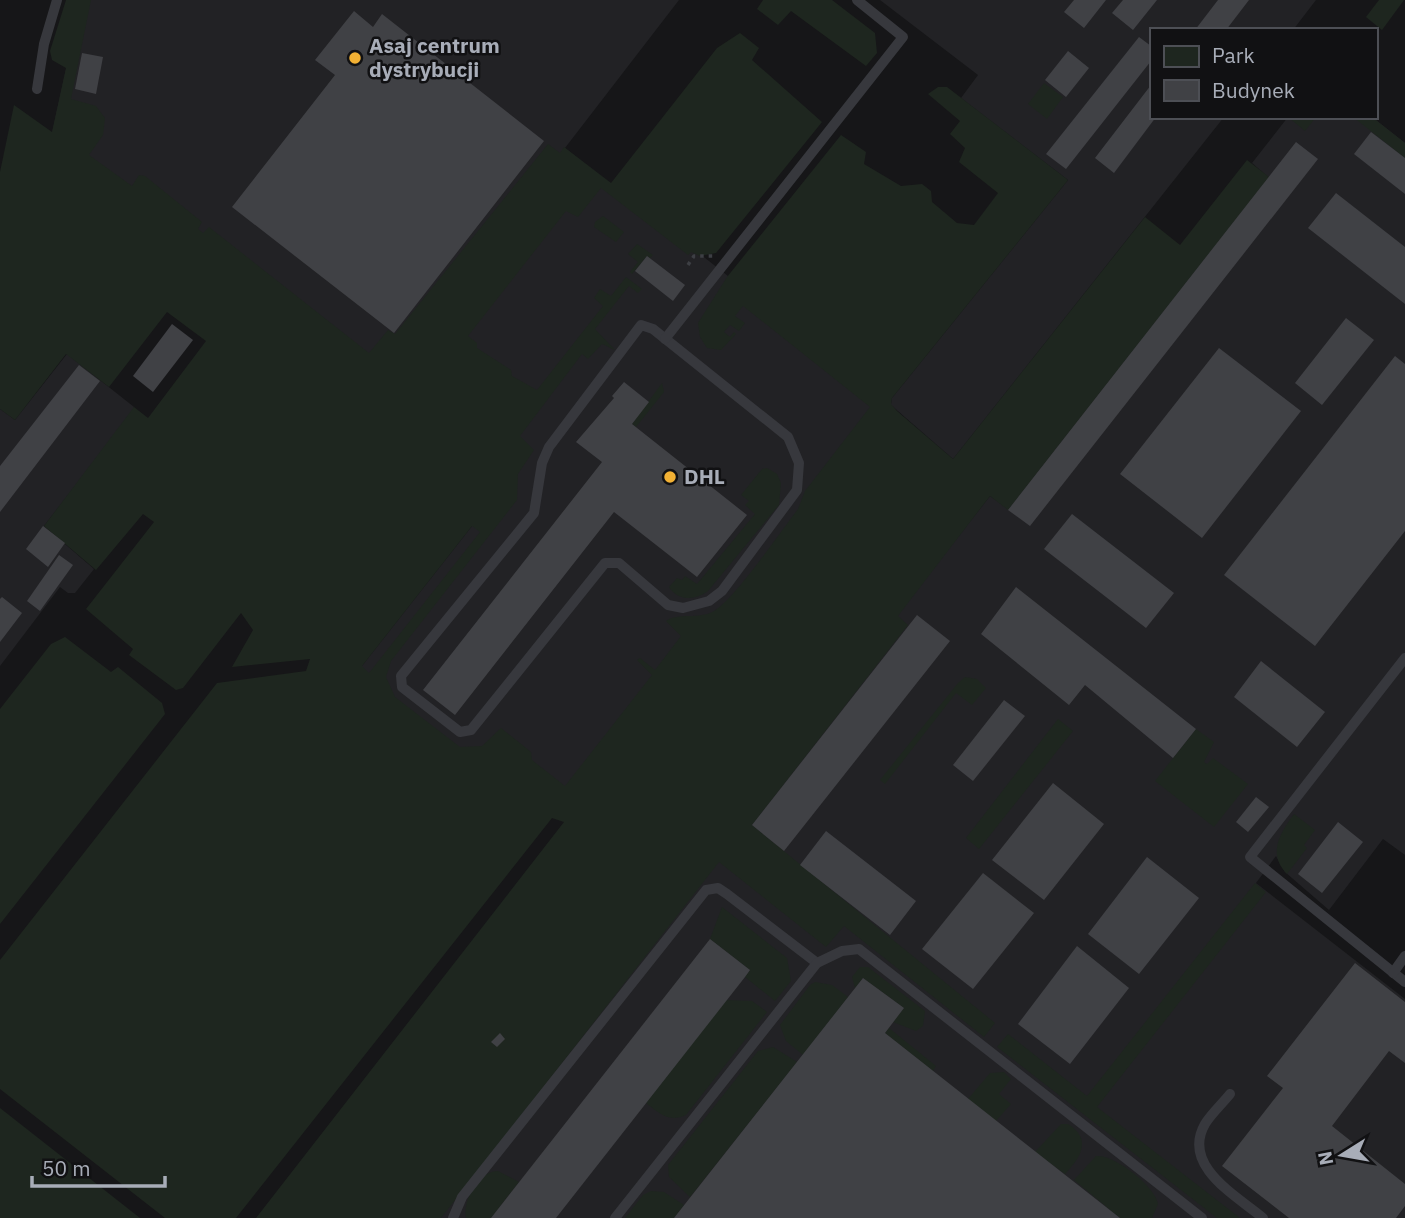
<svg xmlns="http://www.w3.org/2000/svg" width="1405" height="1218" viewBox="0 0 1405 1218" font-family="'IBM Plex Sans',sans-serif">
  <rect width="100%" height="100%" fill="#161618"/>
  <g fill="#222225">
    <path d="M85 0H679L565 148 891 404 892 398 1068 180 961 98 978 75 880 0H1316L1293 30H1151V117H1224L953 459 891 405 564 821 354 676 472 526 52 133 80 5Z"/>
    <path d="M1288 117H1372L1405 143V855L1383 839 1329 910 1285 872 1276 856 1256 883 1405 999V1218H425L990 496 1008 509 1268 177 1252 163Z"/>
    <path d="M67 354 134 407 133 411 44 526 94 569 75 593H68L60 587 0 666V409L15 420Z"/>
  </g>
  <g fill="#1e261f" fill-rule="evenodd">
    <path d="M66 0H91L71 99 96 106 105 118 103 135 89 155 132 186 139 175 145 176 202 222 198 229 203 233 209 227 369 353 388 330 395 334 548 144 560 153 564 147 611 183 717 48 740 33 759 48 752 60 822 122 716 253 700 256 691 252 688 255 601 188 578 217 566 211 468 336 477 343V348L511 370 512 376 537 390 603 306 594 298 600 289 611 296 626 277 642 289 638 293 629 286 595 329 615 350 602 344 588 359 582 354 520 436 534 450 518 474 517 500 391 661 386 677 395 697 460 747 482 746 501 728 531 752 532 760 565 786 652 675 637 660 640 658 655 670 681 636 666 621C679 612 699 620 714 611 734 600 781 531 798 509L805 491 870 407 743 306 735 316 745 323 739 331 730 325 724 332 730 337 734 332 736 334 721 350 707 348 700 337 698 323 727 277 841 135 866 152 864 164 901 186 922 184 931 191 932 202 957 223 974 225 998 193 959 162 965 148 950 134 960 121 928 94 938 87H947L1068 180 892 398 891 404 897 411 953 459 1145 217 1180 245 1247 160 1269 177 1008 510 990 496 898 616 908 625 752 825 995 1023 984 1037 844 926 826 947 719 862 441 1218H256L564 822 552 818 236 1218H165L0 1089V960L217 683 306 671 310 659 232 667 253 630 241 613 183 688 176 690 129 655 133 649 86 609 154 522 143 514 96 570 44 526 134 407 148 418 206 341 167 312 109 387 66 354 15 420 0 409V172L14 105 52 132 66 68 52 60 50 51ZM472 526 480 532 369 673 362 666Z"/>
    <path d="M763 0H832L875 33 877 53 866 66 791 11 778 25 757 9Z"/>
    <path d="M1379 0H1404L1382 30 1366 17Z"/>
    <path d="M1044 83 1063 97 1047 119 1028 104Z"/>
    <path d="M1288 117H1316L1305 131Z"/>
    <path d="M1353 117H1372L1405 143V158Z"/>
    <path d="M603 216 624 232 616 242 594 227 595 222Z"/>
    <path d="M637 244 653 255 650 258 647 256 632 274 630 272 638 262 628 254Z"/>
    <path d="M662 383 664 392 636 427 632 424Z"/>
    <path d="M767 468 777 474 781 483 779 505 708 591C695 601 678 601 669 587L677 578 682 580 685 576 697 584 755 514 745 505 749 501 741 495 762 469Z"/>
    <path d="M65 637 111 672 118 667 162 703 165 714 0 924V709L51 644Z"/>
    <path d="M965 677 977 679 986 688 972 705 956 693 885 784 880 780 958 683Z"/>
    <path d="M1058 719 1073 731 979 849 966 838Z"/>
    <path d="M1196 729 1214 742 1204 762 1207 764 1213 758 1248 784 1214 827 1155 781Z"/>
    <path d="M1294 814 1315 830 1304 845 1307 848 1287 874C1267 854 1280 833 1294 814Z"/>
    <path d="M1255 883 1266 892 1097 1107 1240 1218H1217L997 1047 1008 1034 1087 1096Z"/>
    <path d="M722 907 787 958 791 981 775 1001 745 977 750 970 710 939Z"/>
    <path d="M860 967H868L925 1011 923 1026 916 1031 893 1022 904 1008 863 978 855 988 852 977Z"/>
    <path d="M815 982 832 985 848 997 803 1055 786 1041 780 1025 810 985Z"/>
    <path d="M726 1000 752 1001 767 1012 686 1115C669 1123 659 1113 646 1103Z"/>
    <path d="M889 1028 936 1066 933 1071 885 1033Z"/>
    <path d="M773 1047 797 1062 690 1197 669 1177 668 1165 758 1051Z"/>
    <path d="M1004 1072 1011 1079 999 1094 1011 1104 996 1121 968 1099 990 1073Z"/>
    <path d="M0 1108 140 1218H0Z"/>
    <path d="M1061 1124H1068C1092 1139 1081 1157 1065 1174L1035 1152Z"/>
    <path d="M1096 1156C1114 1154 1155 1186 1158 1204L1152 1218H1120L1074 1180Z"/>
    <path d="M498 1171 519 1182 491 1218H466C462 1201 479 1171 498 1171Z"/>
    <path d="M651 1191 664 1192 684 1205 674 1218H625L643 1195Z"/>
  </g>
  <g fill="#404145">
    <path d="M1074 0H1106L1084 28 1064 12Z"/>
    <path d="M1123 0H1157L1133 30 1112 13Z"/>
    <path d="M1218 0H1249L1226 30H1195Z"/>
    <path d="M354 11 373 27 382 14 544 141 394 333 232 207 335 75 315 60Z"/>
    <path d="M1139 37 1151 46V61L1066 169 1046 154Z"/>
    <path d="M1068 51 1089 68 1066 97 1045 80Z"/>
    <path d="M82 53 103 57 96 94 75 89Z"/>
    <path d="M1151 85V117H1156L1114 173 1095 158Z"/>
    <path d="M1371 132 1405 158V194L1354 154Z"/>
    <path d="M1296 142 1318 159 1030 526 1008 510Z"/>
    <path d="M1336 193 1405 247V304L1308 228Z"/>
    <path d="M647 256 685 285 673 301 635 271Z"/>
    <path d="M1346 318 1374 340 1322 405 1295 383Z"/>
    <path d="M172 324 193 340 153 392 133 376Z"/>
    <path d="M1219 348 1301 411 1202 538 1120 474Z"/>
    <path d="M1395 356 1405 364V531L1315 646 1224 575Z"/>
    <path d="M79 365 100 381 0 512V466Z"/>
    <path d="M624 382 649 402 632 424 747 515 697 577 614 512 455 715 423 690 602 462 576 442 614 398 612 396Z"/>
    <path d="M1072 514 1174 593 1146 628 1044 549Z"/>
    <path d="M43 526 65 543 48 567 26 549Z"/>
    <path d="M59 555 73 565 40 611 27 601Z"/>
    <path d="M1016 587 1196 729 1173 758 1085 685 1069 705 981 634Z"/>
    <path d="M2 597 22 613 0 642V599Z"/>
    <path d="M917 615 950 641 784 851 752 825Z"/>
    <path d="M1261 661 1325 712 1297 747 1234 697Z"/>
    <path d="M1004 700 1025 716 973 781 953 765Z"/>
    <path d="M1053 783 1104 824 1044 900 992 860Z"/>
    <path d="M1256 797 1269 807 1248 832 1236 822Z"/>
    <path d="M1338 822 1363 842 1322 893 1298 874Z"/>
    <path d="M826 831 916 901 890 935 800 865Z"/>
    <path d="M1147 857 1199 898 1139 974 1088 934Z"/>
    <path d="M983 873 1034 913 973 989 922 949Z"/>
    <path d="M710 939 750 970 745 977 556 1218H491Z"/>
    <path d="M1077 946 1129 988 1070 1064 1018 1024Z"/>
    <path d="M1355 963 1405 1002V1063L1389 1051 1332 1126 1405 1184V1206L1396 1218H1289L1222 1166 1283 1088 1267 1076Z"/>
    <path d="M863 978 904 1008 885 1033 1120 1218H674Z"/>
    <path d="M500 1033 505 1039 497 1047 491 1042Z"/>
  </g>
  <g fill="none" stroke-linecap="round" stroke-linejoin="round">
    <path stroke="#3d3f44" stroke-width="3.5" stroke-dasharray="3.5 5" stroke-linecap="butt" d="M688 265 694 256H713"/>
    <g stroke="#37383d" stroke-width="10">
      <path d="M37 89 44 44 57 0"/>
      <path d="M641 325 653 329 788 437 799 463 797 490 722 591 709 601 683 608 668 605 619 563H605L471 730 460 732 402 687 401 676 534 513 542 463 549 447Z"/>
      <path d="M665 339 903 37 857 0"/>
      <path d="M1405 658 1250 857 1405 982"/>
      <path d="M1393 973 1405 956"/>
      <path d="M1230 1094C1222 1104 1211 1114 1205 1124 1181 1166 1237 1196 1263 1218"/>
      <path d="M453 1218 462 1197 706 890 718 888 727 894 817 963"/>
      <path d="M615 1218 817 963 842 951 859 949 1202 1218"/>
    </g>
  </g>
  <g fill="#f2b134" stroke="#111113" stroke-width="2.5">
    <circle cx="355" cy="58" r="7"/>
    <circle cx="670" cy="477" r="7"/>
  </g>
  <g text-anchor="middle" stroke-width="5" stroke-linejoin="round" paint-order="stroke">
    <g font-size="21" font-weight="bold" fill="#a8adb8" stroke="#111113" text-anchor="start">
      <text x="369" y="53">Asaj centrum<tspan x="369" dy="24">dystrybucji</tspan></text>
      <text x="684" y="484">DHL</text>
    </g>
  </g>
  <rect x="1150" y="28" width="228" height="91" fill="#111113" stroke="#4d4f55" stroke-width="2"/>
  <rect x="1164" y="46" width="35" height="21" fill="#1e261f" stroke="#4d4f55" stroke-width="2"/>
  <text x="1212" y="63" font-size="21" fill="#a8adb8">Park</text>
  <rect x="1164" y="80" width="35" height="21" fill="#404145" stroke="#4d4f55" stroke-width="2"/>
  <text x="1212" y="98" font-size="21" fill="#a8adb8">Budynek</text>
  <g transform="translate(1342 1155) rotate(259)" stroke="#111113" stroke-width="5" paint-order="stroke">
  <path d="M0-5L12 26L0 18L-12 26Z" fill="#a8adb8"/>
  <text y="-10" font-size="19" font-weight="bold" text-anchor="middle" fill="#a8adb8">N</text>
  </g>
  <path d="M32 1176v10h133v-10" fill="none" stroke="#a8adb8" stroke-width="3.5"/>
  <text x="42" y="1176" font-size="21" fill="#a8adb8" stroke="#111113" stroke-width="5" paint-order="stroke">50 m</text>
</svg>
